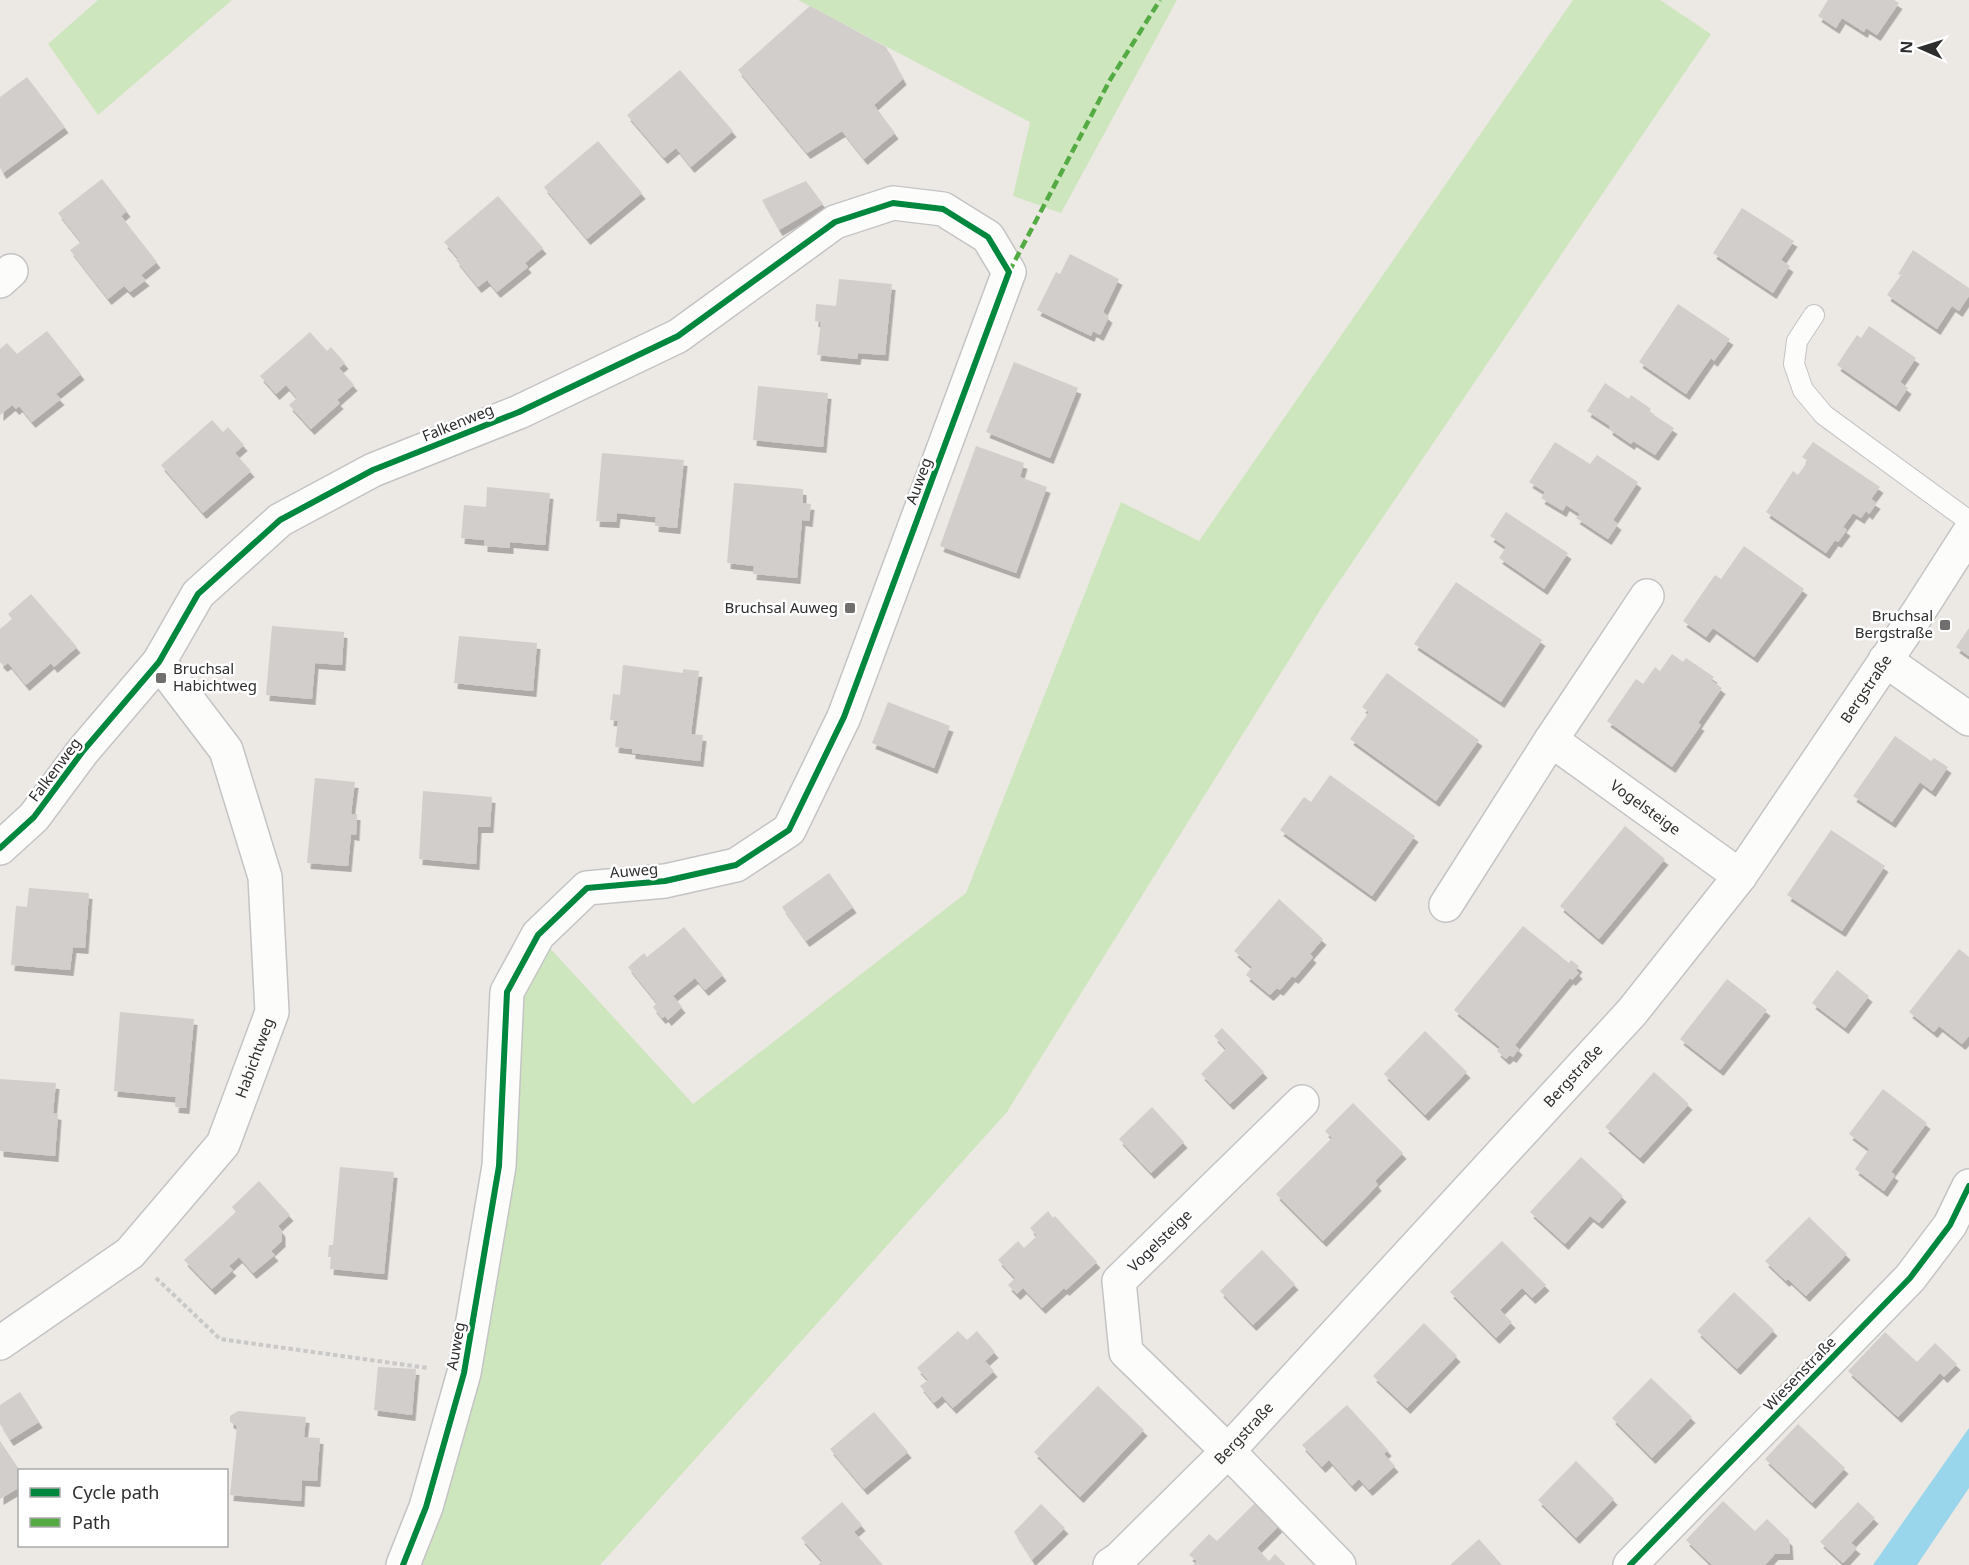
<svg xmlns="http://www.w3.org/2000/svg" width="1969" height="1565" viewBox="0 0 1969 1565" font-family="'Noto Sans',sans-serif">
  <defs>
    <filter id="shadow"><feDropShadow dx="3.5" dy="6" stdDeviation="0" flood-color="#0004"/></filter>
  </defs>
  <rect width="100%" height="100%" fill="#ece8e4"/>
  <g fill="#cee6be">
    <path d="M98 0H232L98 115 48 44Z"/>
    <path d="M798 0H1177L1061 213 1013 196 1030 122Z"/>
    <path d="M1573 0H1660L1711 34 1324 604 1007 1112 600 1565H403L464 1373 507 992 538 935 693 1104 966 893 1121 502 1199 541Z"/>
  </g>
  <path fill="#99d6ec" d="M1969 1428V1488L1917 1565H1873Z"/>
  <g fill="#d1cecb" filter="url(#shadow)">
    <path d="M1828 0H1894L1899 3 1877 35 1866 28 1864 32 1842 18 1836 28 1818 16Z"/>
    <path d="M810 6 886 47 903 79 874 105 895 133 864 159 842 131 807 153 738 70Z"/>
    <path d="M680 70 733 131 691 167 676 148 664 158 627 115Z"/>
    <path d="M27 77 65 127 3 173 0 168V97Z"/>
    <path d="M598 141 642 193 587 239 544 187Z"/>
    <path d="M102 179 127 211 121 216 157 262 141 275 146 280 130 292 124 286 108 299 70 250 81 242 58 213Z"/>
    <path d="M806 181 823 204 779 230 762 200Z"/>
    <path d="M498 196 543 248 525 263 528 267 497 292 487 280 478 287 456 260 458 258 444 242Z"/>
    <path d="M1742 208 1794 241 1781 260 1790 266 1773 293 1713 253Z"/>
    <path d="M1913 250 1969 288V296L1959 311 1952 306 1937 329 1887 295 1901 275 1898 274Z"/>
    <path d="M1070 254 1119 279 1103 312 1109 317 1100 335 1093 331 1091 336 1037 310 1056 272 1060 274Z"/>
    <path d="M839 279 892 284 885 355 858 353 857 359 817 355 821 322 815 321 816 304 836 306Z"/>
    <path d="M1678 304 1730 339 1714 361 1711 358 1686 394 1639 362Z"/>
    <path d="M1869 326 1916 358 1900 382 1908 388 1896 406 1837 365 1857 335 1861 338Z"/>
    <path d="M47 331 81 374 56 394 61 399 32 422 19 406 16 409 12 405 0 415V349L7 343 17 354Z"/>
    <path d="M310 332 327 351 331 347 345 363 339 368 354 385 337 400 340 403 311 429 289 405 297 398 286 385 276 394 260 376Z"/>
    <path d="M1014 362 1078 388 1050 458 986 432Z"/>
    <path d="M1605 383 1629 399 1631 395 1651 409 1649 412 1674 428 1655 455 1633 441 1631 444 1609 429 1610 426 1587 411Z"/>
    <path d="M758 386 828 393 823 447 753 440Z"/>
    <path d="M212 420 223 432 228 427 244 445 235 453 251 471 203 513 161 465Z"/>
    <path d="M1555 442 1590 464 1597 455 1638 482 1613 520 1618 524 1608 539 1576 518 1580 514 1566 505 1563 511 1541 498 1545 492 1529 482Z"/>
    <path d="M1813 442 1880 487 1871 499 1877 503 1869 514 1866 511 1861 518 1853 513 1843 527 1847 530 1838 542 1835 540 1826 553 1766 512 1793 471 1798 475 1808 461 1802 457Z"/>
    <path d="M976 446 1024 463 1020 477 1047 487 1016 573 940 546Z"/>
    <path d="M602 453 684 460 677 528 655 526 656 517 617 513 616 522 596 521Z"/>
    <path d="M734 483 803 489V503L811 504 809 521 802 520 797 578 753 574 754 566 727 563Z"/>
    <path d="M487 487 550 493 545 545 510 542V548L484 546V540L461 538 464 505 486 507Z"/>
    <path d="M1506 512 1568 553 1544 589 1499 558 1506 547 1490 536Z"/>
    <path d="M1744 546 1804 589 1754 657 1713 628 1706 637 1683 621 1715 575 1721 579Z"/>
    <path d="M1456 582 1542 640 1501 702 1414 644Z"/>
    <path d="M31 594 77 647 54 667 51 663 26 685 8 663 4 666 0 662V629L12 619 8 614Z"/>
    <path d="M272 626 344 632 342 665 315 663 312 699 266 695Z"/>
    <path d="M1969 628V656L1956 647Z"/>
    <path d="M459 636 537 643 533 691 454 683Z"/>
    <path d="M1672 654 1683 662 1686 658 1714 677 1711 680 1722 688 1698 723 1701 725 1672 767 1607 721 1636 679 1643 684 1655 667 1660 671Z"/>
    <path d="M623 665 683 673V669L699 671 691 734 703 735 700 761 632 753V749L615 747 618 721 610 720 613 694 620 695Z"/>
    <path d="M1387 673 1479 740 1436 801 1350 739 1369 712 1362 707Z"/>
    <path d="M888 702 950 726 934 768 872 743Z"/>
    <path d="M1895 736 1931 761 1934 758 1948 767 1932 791 1920 782 1892 822 1853 796Z"/>
    <path d="M1330 775 1415 836 1372 896 1280 830 1304 797 1311 802Z"/>
    <path d="M315 778 355 782 351 814H357L356 835 351 834 348 866 307 863Z"/>
    <path d="M423 791 492 797 490 827H478L476 864 419 859Z"/>
    <path d="M1625 826 1665 859 1599 939 1560 906Z"/>
    <path d="M1831 830 1885 866 1842 931 1787 895Z"/>
    <path d="M829 873 853 907 806 941 782 907Z"/>
    <path d="M29 888 89 893 85 948 73 947 70 970 11 965 16 906 27 907Z"/>
    <path d="M1279 899 1323 939 1310 954 1313 957 1295 978 1292 976 1280 990 1277 988 1270 995 1246 975 1252 967 1234 951Z"/>
    <path d="M1523 926 1569 963 1571 960 1579 966 1576 970 1579 973 1572 980 1570 978 1515 1045 1519 1049 1513 1057 1510 1055 1506 1059 1497 1051 1500 1047 1454 1010Z"/>
    <path d="M684 927 723 975 705 990 695 978 673 996 682 1007 668 1020 665 1016 662 1018 653 1007 657 1003 628 967 644 953 647 957Z"/>
    <path d="M1959 949 1969 957V1036L1962 1044 1939 1026 1934 1032 1909 1012Z"/>
    <path d="M1837 970 1869 996 1845 1028 1812 1003Z"/>
    <path d="M1727 979 1767 1010 1720 1070 1680 1039Z"/>
    <path d="M120 1012 194 1019 186 1108 175 1107 176 1097 114 1091Z"/>
    <path d="M1222 1028 1264 1072 1230 1104 1201 1074 1226 1049 1214 1036Z"/>
    <path d="M1425 1031 1467 1072 1425 1115 1384 1074Z"/>
    <path d="M1654 1072 1689 1104 1640 1158 1605 1127Z"/>
    <path d="M0 1079 56 1083 53 1113 58 1114 55 1156 0 1151Z"/>
    <path d="M1883 1089 1927 1123 1891 1172 1895 1175 1884 1191 1855 1169 1869 1149 1849 1134Z"/>
    <path d="M1353 1103 1403 1153 1375 1181 1378 1185 1323 1241 1276 1194 1332 1138 1325 1131Z"/>
    <path d="M1152 1107 1184 1142 1151 1173 1119 1139Z"/>
    <path d="M1581 1157 1623 1196 1599 1223 1590 1216 1565 1244 1530 1212Z"/>
    <path d="M340 1167 394 1172 384 1274 330 1269 331 1257H328L329 1245H333Z"/>
    <path d="M259 1181 290 1215 278 1226 282 1231V1241L271 1251 275 1255 253 1273 239 1257 229 1266 233 1270 212 1289 184 1260 236 1212 232 1207Z"/>
    <path d="M1048 1211 1053 1218 1055 1216 1097 1262 1066 1290 1064 1288 1042 1308 1023 1288 1017 1294 1008 1285 1015 1278 998 1260 1018 1241 1024 1248 1037 1236 1030 1228Z"/>
    <path d="M1809 1217 1847 1254 1806 1296 1788 1279 1786 1281 1765 1261Z"/>
    <path d="M1502 1241 1546 1285 1532 1298 1522 1288 1500 1310 1512 1322 1496 1338 1450 1292Z"/>
    <path d="M1262 1250 1295 1284 1253 1325 1220 1291Z"/>
    <path d="M1734 1292 1774 1330 1737 1369 1697 1331Z"/>
    <path d="M1424 1323 1457 1356 1407 1408 1373 1376Z"/>
    <path d="M958 1331 967 1340 977 1331 995 1352 985 1361 994 1371 953 1408 942 1396 934 1403 920 1386 928 1380 917 1368Z"/>
    <path d="M1885 1332 1917 1362 1935 1343 1957 1364 1944 1377 1940 1373 1898 1417 1848 1371Z"/>
    <path d="M378 1367 416 1369 412 1415 374 1410Z"/>
    <path d="M1651 1378 1692 1417 1652 1458 1612 1418Z"/>
    <path d="M1098 1386 1144 1430 1080 1497 1034 1452Z"/>
    <path d="M20 1392 39 1422 10 1440 0 1424V1405Z"/>
    <path d="M1347 1405 1388 1450 1384 1454 1395 1466 1369 1490 1359 1479 1352 1486 1329 1460 1322 1467 1302 1445Z"/>
    <path d="M238 1411 306 1417 304 1437 320 1438 317 1481 302 1480 301 1501 230 1495 237 1426 230 1422V1416Z"/>
    <path d="M874 1412 908 1452 864 1489 830 1449Z"/>
    <path d="M1798 1424 1845 1468 1812 1503 1765 1459Z"/>
    <path d="M0 1441 20 1471V1487L0 1499Z"/>
    <path d="M1576 1461 1614 1499 1576 1538 1538 1500Z"/>
    <path d="M1723 1501 1755 1531 1767 1519 1789 1540 1790 1554H1775L1765 1565H1712L1686 1540Z"/>
    <path d="M842 1502 862 1525 854 1532 883 1565H818L822 1561 801 1538Z"/>
    <path d="M1256 1502 1280 1525 1257 1548 1269 1561 1275 1554 1286 1565H1193L1197 1561 1189 1555 1209 1534 1217 1541Z"/>
    <path d="M1858 1502 1875 1518 1851 1543 1857 1548 1843 1563 1820 1542Z"/>
    <path d="M1041 1504 1065 1528 1032 1560 1014 1532Z"/>
    <path d="M1479 1539 1502 1565H1450Z"/>
  </g>
  <g fill="none" stroke-linecap="round" stroke-linejoin="round">
    <defs>
      <path id="service" d="M1814 315 1797 341 1794 364 1803 390 1824 415 1969 521"/>
      <g id="minor">
        <path d="M0 281 11 271"/>
        <path d="M1885 660 1969 719"/>
        <path id="s1" d="M1551 740 1740 876"/>
        <path d="M0 848 34 817 83 751 159 662 198 594 280 520 373 470 519 412 678 336 835 222 893 203 943 209 988 237 1009 272 844 717 789 830 736 865 665 881 587 888 538 935 507 992 499 1166 464 1373 426 1507 403 1565"/>
        <path d="M1446 905 1551 740 1647 596"/>
        <path d="M1302 1102 1119 1281 1126 1352 1228 1451 1339 1565"/>
        <path id="s2" d="M0 1343 130 1253 223 1144 272 1012 265 877 226 750 159 662"/>
        <path id="s3" d="M1110 1565 1119 1559 1228 1451 1632 1012 1740 876 1919 611 1969 533"/>
        <path d="M1630 1565 1910 1278 1950 1225 1969 1186"/>
      </g>
    </defs>
    <use href="#service" stroke="#c5c4c5" stroke-width="22"/>
    <use href="#minor" stroke="#c5c4c5" stroke-width="36"/>
    <path stroke="#c9c9c8" stroke-width="4" stroke-dasharray="4.5 3" stroke-linecap="butt" d="M156 1278 220 1339 428 1368"/>
    <use href="#service" stroke="#fcfcfb" stroke-width="20"/>
    <use href="#minor" stroke="#fcfcfb" stroke-width="33"/>
    <path stroke="#54ab44" stroke-width="4.5" stroke-dasharray="9 4.5" stroke-linecap="butt" d="M1009 272 1110 80 1160 0"/>
    <defs>
      <g id="cycleway">
        <path d="M0 848 34 817 83 751 159 662 198 594 280 520 373 470 519 412 678 336 835 222 893 203 943 209 988 237 1009 272 844 717 789 830 736 865 665 881 587 888 538 935 507 992 499 1166 464 1373 426 1507 403 1565"/>
        <path d="M1630 1565 1910 1278 1950 1225 1969 1186"/>
      </g>
    </defs>
    <use href="#cycleway" stroke="#fff" stroke-width="10"/>
    <use href="#cycleway" stroke="#00873e" stroke-width="6"/>
  </g>
  <g fill="#706f6e" stroke="#fff" stroke-width="2">
    <rect x="844" y="602" width="12" height="12" rx="3"/>
    <rect x="1939" y="619" width="12" height="12" rx="3"/>
    <rect x="155" y="672" width="12" height="12" rx="3"/>
  </g>
  <g text-anchor="middle" stroke-width="5" stroke-linejoin="round" paint-order="stroke">
    <g font-size="15" fill="#2e2e2e" stroke="#fff">
      <text transform="translate(458 423) rotate(-22)" y="5">Falkenweg</text>
      <text transform="translate(919 481) rotate(-70)" y="5">Auweg</text>
      <text dy="5" stroke="none"><textPath href="#s3" startOffset="1160">Bergstraße</textPath></text>
      <text transform="translate(55 770) rotate(-53)" y="5">Falkenweg</text>
      <text dy="5" stroke="none"><textPath href="#s1" startOffset="116">Vogelsteige</textPath></text>
      <text transform="translate(634 871) rotate(-5)" y="5">Auweg</text>
      <text dy="5" stroke="none"><textPath href="#s2" startOffset="393">Habichtweg</textPath></text>
      <text dy="5" stroke="none"><textPath href="#s3" startOffset="674">Bergstraße</textPath></text>
      <text transform="translate(1160 1241) rotate(-44)" y="5">Vogelsteige</text>
      <text transform="translate(456 1346) rotate(-80)" y="5">Auweg</text>
      <text transform="translate(1800 1374) rotate(-46)" y="5">Wiesenstraße</text>
      <text dy="5" stroke="none"><textPath href="#s3" startOffset="188">Bergstraße</textPath></text>
    </g>
    <g font-size="15" fill="#2e2e2e" stroke="#fff" text-anchor="end">
      <text x="838" y="613">Bruchsal Auweg</text>
      <text x="1933" y="621">Bruchsal<tspan x="1933" dy="17">Bergstraße</tspan></text>
      <text x="173" y="674" text-anchor="start">Bruchsal<tspan x="173" dy="17">Habichtweg</tspan></text>
    </g>
  </g>
  <rect x="18" y="1469" width="210" height="78" fill="#ffffff" stroke="#ababab" stroke-width="1.5"/>
  <rect x="30" y="1488" width="30" height="9" fill="#00873e" stroke="#ababab" stroke-width="1.5"/>
  <text x="72" y="1499" font-size="18" fill="#2e2e2e">Cycle path</text>
  <rect x="30" y="1518" width="30" height="9" fill="#54ab44" stroke="#ababab" stroke-width="1.5"/>
  <text x="72" y="1529" font-size="18" fill="#2e2e2e">Path</text>
  <g transform="translate(1921 48) rotate(273)" stroke="#ffffff" stroke-width="4.5" paint-order="stroke">
  <path d="M0-4.5L10 22L0 15L-10 22Z" fill="#2e2e2e"/>
  <text y="-9" font-size="16" font-weight="bold" text-anchor="middle" fill="#2e2e2e">N</text>
  </g>
</svg>
